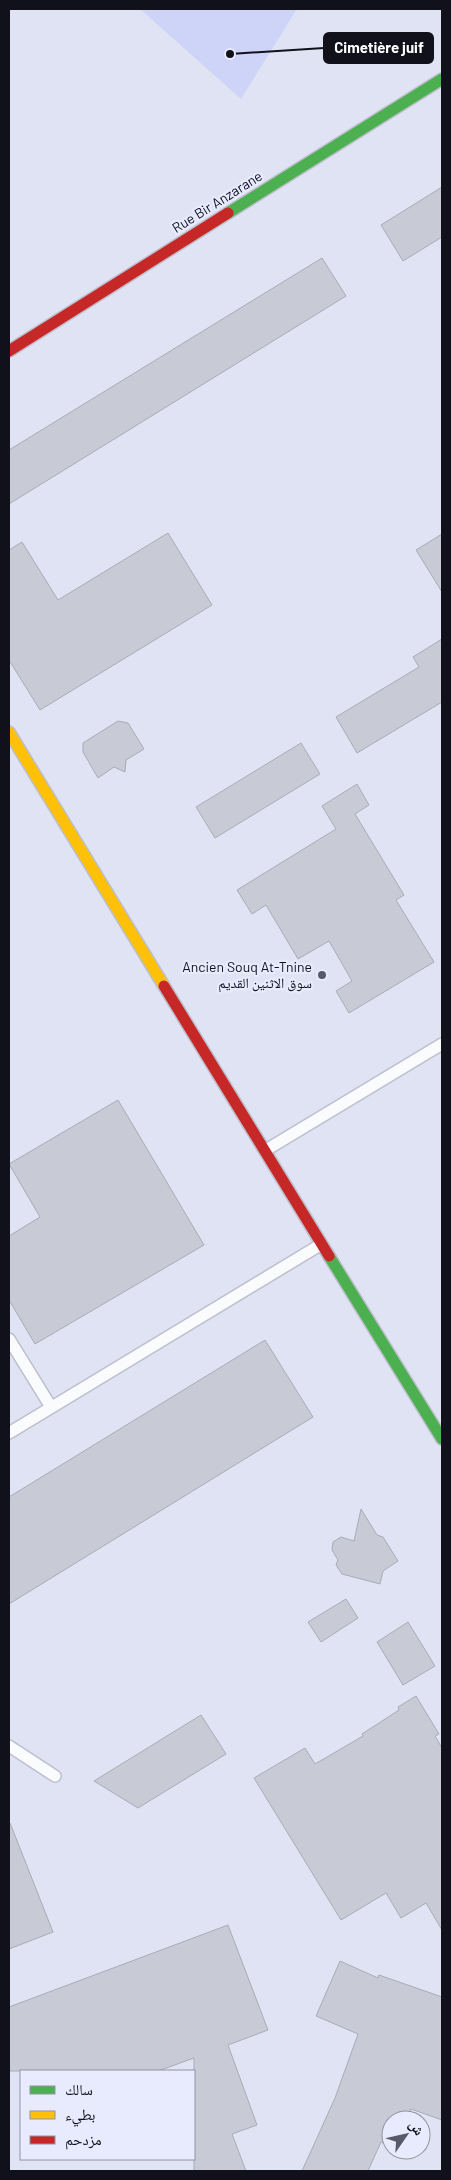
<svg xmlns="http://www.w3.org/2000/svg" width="451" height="2180" viewBox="0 0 451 2180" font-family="Barlow,'Noto Naskh Arabic',sans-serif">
  <rect width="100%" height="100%" fill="#e0e3f3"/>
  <path fill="#ced4f8" d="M140 9H297L241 99Z"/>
  <g fill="#c8cad6" stroke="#a9abb8">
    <path d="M442 187V237L403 261 381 225Z"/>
    <path d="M322 258 346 296 9 504V450Z"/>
    <path d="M168 533 212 605 40 710 9 660V550L22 542 58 600Z"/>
    <path d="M442 534V592L416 550Z"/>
    <path d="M442 639V702L357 753 336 717 419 667 413 657Z"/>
    <path d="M118 721 128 723 144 749 126 760 125 772 114 767 98 778 83 752V743Z"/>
    <path d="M301 743 320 774 215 838 196 807Z"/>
    <path d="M357 784 369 805 355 814 404 895 396 900 434 962 349 1013 336 991 352 981 329 941 298 959 266 905 252 914 237 890 336 829 322 806Z"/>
    <path d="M118 1100 204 1245 35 1344 9 1300V1236L40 1217 9 1164Z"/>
    <path d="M265 1340 313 1417 9 1604V1497Z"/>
    <path d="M361 1509 377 1535 383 1537 398 1561 383 1571 380 1584 342 1574 336 1565 338 1560 332 1550 333 1542 341 1537 354 1541Z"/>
    <path d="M346 1599 358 1618 321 1642 308 1622Z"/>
    <path d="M408 1622 435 1666 403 1685 377 1642Z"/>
    <path d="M416 1696 439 1734 435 1736 442 1748V1930L426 1903 401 1918 386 1893 341 1920 254 1778 305 1748 315 1764 363 1736 362 1734 399 1710 398 1707Z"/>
    <path d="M201 1715 226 1754 138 1808 94 1781Z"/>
    <path d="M10 1823 53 1932 9 1949V1824Z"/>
    <path d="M228 1925 268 2030 228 2045 257 2125 232 2134 246 2171H194V2058L158 2071H9V2007Z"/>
    <path d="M340 1961 378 1978 379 1975 442 1997V2120L411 2109 407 2120H391V2146L381 2142 368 2171H302L335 2098 358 2034 316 2016Z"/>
  </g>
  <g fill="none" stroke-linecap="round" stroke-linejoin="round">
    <defs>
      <g id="lane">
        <path d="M266 1150 442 1044"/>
        <path d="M9 1339 51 1407"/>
        <path d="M9 1433 320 1245"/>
        <path d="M9 1746 55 1776"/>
      </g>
      <g id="fast">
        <path d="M228 213 442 79"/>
        <path d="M329 1256 442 1439"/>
      </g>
      <path id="slow" d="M9 732 164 986"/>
      <g id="jam">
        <path d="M9 351 228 213"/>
        <path d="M164 986 329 1256"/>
      </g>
    </defs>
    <use href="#lane" stroke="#bdbfcc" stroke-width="14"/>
    <use href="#fast" stroke="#bdbfcc" stroke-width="14"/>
    <use href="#slow" stroke="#bdbfcc" stroke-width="14"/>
    <use href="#jam" stroke="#bdbfcc" stroke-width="14"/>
    <use href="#lane" stroke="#fafbfd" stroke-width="11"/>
    <use href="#fast" stroke="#4caf50" stroke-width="11"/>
    <use href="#slow" stroke="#ffc107" stroke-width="11"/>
    <use href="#jam" stroke="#c62828" stroke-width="11"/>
  </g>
  <circle fill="#595a67" stroke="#e8ebfd" stroke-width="2" cx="322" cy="975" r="5"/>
  <g text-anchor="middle" stroke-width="4.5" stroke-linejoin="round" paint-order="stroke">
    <g font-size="14" fill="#10111b" stroke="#e8ebfd">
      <text transform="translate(217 202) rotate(-32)" y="5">Rue Bir Anzarane</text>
    </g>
    <g font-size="14" fill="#10111b" stroke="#e8ebfd" text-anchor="end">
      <text x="312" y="972">Ancien Souq At-Tnine<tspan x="312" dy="16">سوق الاثنين القديم</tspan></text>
    </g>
  </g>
  <path fill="none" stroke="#10111b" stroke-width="2" d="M230 54L324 48"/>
  <circle fill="#10111b" stroke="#e8ebfd" stroke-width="2" cx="230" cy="54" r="5"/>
  <rect fill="#10111b" stroke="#10111b" stroke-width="2" x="324" y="33" width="109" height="30" rx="5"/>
  <g font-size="15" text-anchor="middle" font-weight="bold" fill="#fff">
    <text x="379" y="53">Cimetière juif</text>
  </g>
  <rect width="451" height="2180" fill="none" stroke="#10111b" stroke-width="20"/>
  <rect x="20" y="2070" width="175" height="90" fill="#e8ebfd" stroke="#9294a3"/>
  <rect x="30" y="2086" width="25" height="8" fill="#4caf50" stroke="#9294a3"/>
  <text x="65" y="2095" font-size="15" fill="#10111b">سالك</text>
  <rect x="30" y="2111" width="25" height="8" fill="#ffc107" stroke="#9294a3"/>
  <text x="65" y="2120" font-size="15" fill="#10111b">بطيء</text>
  <rect x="30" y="2136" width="25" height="8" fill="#c62828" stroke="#9294a3"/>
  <text x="65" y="2145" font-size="15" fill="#10111b">مزدحم</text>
  <g transform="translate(406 2135) rotate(56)"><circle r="24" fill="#e8ebfd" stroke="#9294a3"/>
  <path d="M0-4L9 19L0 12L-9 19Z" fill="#595a67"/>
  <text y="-8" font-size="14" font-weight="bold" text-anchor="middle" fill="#10111b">ش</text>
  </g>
</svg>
